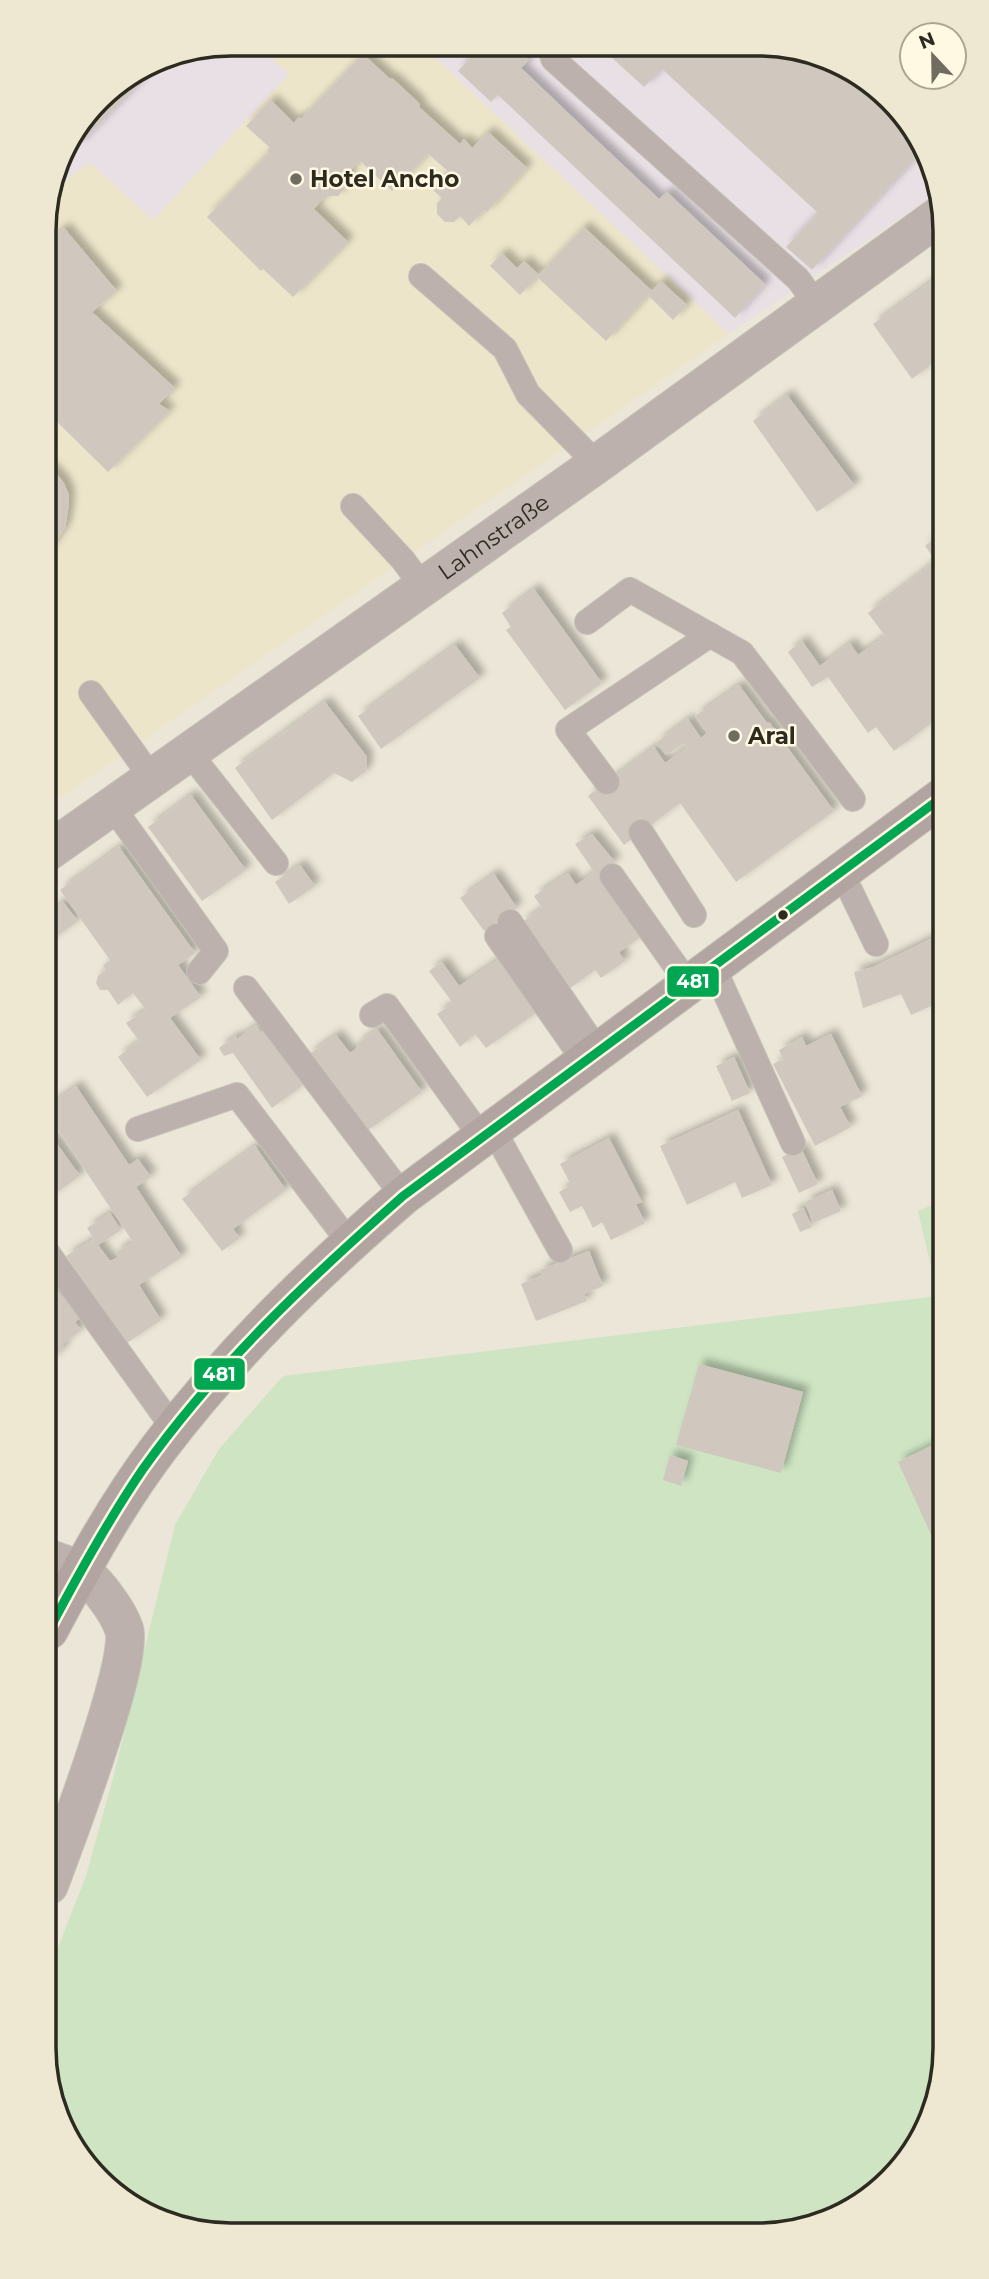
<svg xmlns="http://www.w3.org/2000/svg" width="989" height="2279" viewBox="0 0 989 2279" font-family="Montserrat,sans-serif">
  <defs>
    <filter id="shadow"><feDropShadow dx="6" dy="-6" stdDeviation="3.5" flood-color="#0004"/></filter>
  </defs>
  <rect width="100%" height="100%" fill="#ebe6d7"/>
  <path fill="#ede5ca" d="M256 44 422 45 729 334 46 808 44 219 51 192 89 162 289 74Z"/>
  <g fill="#e9e0e5">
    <path d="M231 44H256L289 74 153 220 89 162 51 192 63 149 107 91 160 58Z"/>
    <path d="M422 45 794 47 882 91 939 183V192L729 334Z"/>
  </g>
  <path fill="#cee4c3" d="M942 1201 945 2059 931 2119 899 2171 806 2229 195 2232 99 2181 50 2096V1968L86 1876 113 1778 175 1525 219 1449 283 1376 938 1296 918 1211Z"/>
  <g fill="#d0c8bf" filter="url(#shadow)">
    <path d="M482 45 514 46 529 60 521 68 588 132 659 199 667 192 765 284 735 318 498 95 491 102 458 71Z"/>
    <path d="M599 46 794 47 848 74 904 126 920 153 812 270 786 247 818 213 662 69 644 87Z"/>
    <path d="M363 54 390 79 392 78 420 104 419 107 460 144 464 139 472 148 488 132 527 168 487 212 484 210 469 226 460 216 454 222H445L437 214V203L442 198 432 189 449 172 428 154 392 191 360 161 349 172V184L338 196H325L314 209 348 242 293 297 263 269 261 271 207 217 269 153 267 150 270 148 246 126 271 100 294 123 299 117 301 119Z"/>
    <path d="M165 57 78 146 70 139 107 91 160 58Z"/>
    <path d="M584 227 652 291 661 281 687 305 673 320 648 295 606 341 537 277Z"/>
    <path d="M64 228 117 291 92 312 175 388 159 404 170 411 108 472 45 410 44 244Z"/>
    <path d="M502 253 517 268 524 261 539 275 520 295 490 266Z"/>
    <path d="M939 276 940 358 912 379 873 324Z"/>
    <path d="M787 395 855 486 817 512 753 421Z"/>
    <path d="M45 465 54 471 64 483 69 495 68 511 65 528 45 557Z"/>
    <path d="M940 534 941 716 894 751 876 727 868 733 828 677 812 687 788 652 802 641 820 666 850 643 858 655 885 636 868 613 936 561 925 546Z"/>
    <path d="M534 589 602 683 565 710 506 630 511 627 502 613Z"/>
    <path d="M455 645 480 678 381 749 358 716Z"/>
    <path d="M739 685 767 723 769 722 834 811 736 882 680 803 624 845 588 796 654 747 665 763 687 748 684 743 666 755 656 743 688 719 701 738 707 733 695 716Z"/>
    <path d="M325 702 367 757 366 771 352 782 334 773 272 820 235 768Z"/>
    <path d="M191 795 246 870 202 901 148 827Z"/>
    <path d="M592 834 615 862 602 872 645 934 619 952 625 961 601 978 595 970 569 989 521 923 542 908 534 896 568 873 576 885 594 872 575 844Z"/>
    <path d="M119 847 195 953 178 965 201 997 170 1018 201 1060 147 1097 118 1057 139 1041 126 1023 146 1010 133 993 118 1005 108 990H100L96 983 98 976 106 970 103 965 110 960 60 890Z"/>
    <path d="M300 865 315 886 289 904 275 882Z"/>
    <path d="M494 874 517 908 484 931 460 898Z"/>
    <path d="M63 902 78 921 46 944V914Z"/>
    <path d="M941 934 942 1001 911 1015 901 994 863 1008 854 972 873 967Z"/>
    <path d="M498 960 508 974 515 970 536 1013 486 1048 475 1034 460 1047 437 1014 453 1003 429 971 442 962 459 986Z"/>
    <path d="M256 1025 261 1032 263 1030 303 1085 272 1108 233 1053 224 1056 219 1048 236 1036 237 1039Z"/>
    <path d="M377 1029 422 1092 364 1133 308 1055 336 1035 350 1053 357 1048 356 1045Z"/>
    <path d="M831 1034 862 1096 840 1107 851 1127 815 1146 773 1064 783 1059 779 1050 802 1037 806 1046Z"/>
    <path d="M734 1057 750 1093 732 1101 716 1066Z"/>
    <path d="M76 1086 129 1165 138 1159 151 1177 136 1187 182 1257 139 1285 161 1320 127 1343 66 1256 94 1239 87 1228 110 1213 121 1230 98 1245 110 1261 118 1257 115 1253 133 1242 47 1113V1107Z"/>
    <path d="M738 1110 772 1185 742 1198 735 1182 687 1205 660 1146Z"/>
    <path d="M47 1130 80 1176 47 1199Z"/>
    <path d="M609 1138 642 1202 636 1204 645 1223 611 1240 602 1222 593 1228 582 1206 570 1212 559 1192 571 1185 560 1164Z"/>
    <path d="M255 1146 286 1190 233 1229 240 1238 222 1251 182 1199Z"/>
    <path d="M801 1148 818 1184 799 1193 782 1157Z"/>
    <path d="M832 1190 841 1211 813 1223 805 1202Z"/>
    <path d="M803 1208 812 1227 800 1232 792 1214Z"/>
    <path d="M589 1251 603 1286 584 1294 587 1301 536 1321 521 1284 542 1275 540 1270Z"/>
    <path d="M47 1278 80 1318 75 1322 81 1330 62 1345 64 1348 48 1363Z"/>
    <path d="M699 1364 803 1392 781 1473 676 1445Z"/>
    <path d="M943 1440V1561L898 1462Z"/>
    <path d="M670 1455 688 1461 681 1486 663 1480Z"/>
  </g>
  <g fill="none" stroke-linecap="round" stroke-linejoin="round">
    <defs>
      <g id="service">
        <path d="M549 46 553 59 798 279 816 304"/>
        <path d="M421 276 505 349 528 394 597 464"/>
        <path d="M353 506 403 560 423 587"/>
        <path d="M587 622 630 590 742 653 853 799"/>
        <path d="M91 693 151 777"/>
        <path d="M188 751 276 863"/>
        <path d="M607 782 568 730 710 635"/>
        <path d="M112 806 216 951 199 972"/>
        <path d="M641 832 694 915"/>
        <path d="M841 871 876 944"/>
        <path d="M612 876 689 985"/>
        <path d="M510 922 598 1051"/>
        <path d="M497 936 585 1062"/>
        <path d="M713 966 793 1143"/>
        <path d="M246 988 403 1196"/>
        <path d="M372 1015 387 1006 482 1138"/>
        <path d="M138 1129 237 1095 349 1242"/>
        <path d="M493 1129 560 1250"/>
        <path d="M47 1252 174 1429"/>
      </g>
      <g id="minor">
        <path id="s1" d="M46 853 597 464 939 216"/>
        <path d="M48 1558C58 1563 69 1565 78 1570 94 1578 118 1611 124 1629 135 1658 64 1845 49 1885"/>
      </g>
      <path id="secondary" d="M49 1630C82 1568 116 1505 159 1448 230 1354 314 1273 403 1196L941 798"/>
    </defs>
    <use href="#service" stroke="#c7c3b8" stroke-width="26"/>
    <use href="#minor" stroke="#c7c3b8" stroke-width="40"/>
    <use href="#secondary" stroke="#c7c3b8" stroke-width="40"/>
    <use href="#service" stroke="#bcb1ac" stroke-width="24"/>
    <use href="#minor" stroke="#bcb1ac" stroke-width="38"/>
    <use href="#secondary" stroke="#b2a5a1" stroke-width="38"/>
    <defs>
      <path id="bus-1" d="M49 1630C78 1575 108 1520 143 1469 216 1366 309 1279 403 1196L941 798"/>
    </defs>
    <use href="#bus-1" stroke="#fff8e2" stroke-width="14"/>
    <use href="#bus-1" stroke="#00a651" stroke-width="9"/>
  </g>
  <g fill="#706c60" stroke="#fff8e2" stroke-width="2.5">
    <circle cx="296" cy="179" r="7"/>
    <circle cx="734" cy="736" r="7"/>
  </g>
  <circle fill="#2d2a20" stroke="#fff8e2" stroke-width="2.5" cx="783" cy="915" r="6"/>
  <g text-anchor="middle" stroke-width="5" stroke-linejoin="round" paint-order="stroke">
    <g font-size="23" font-weight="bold" fill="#2d2a20" stroke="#fff8e2" text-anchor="start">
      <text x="310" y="187">Hotel Ancho</text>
      <text x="748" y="744">Aral</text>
    </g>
    <g font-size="23" fill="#2d2a20" stroke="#fff8e2">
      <text dy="8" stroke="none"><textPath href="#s1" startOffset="548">Lahnstraße</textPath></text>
    </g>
  </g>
  <path d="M0 0H989V2279H0ZM231 56H758A175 175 0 0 1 933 231V2048A175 175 0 0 1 758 2223H231A175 175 0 0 1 56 2048V231A175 175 0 0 1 231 56Z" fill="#eee8d2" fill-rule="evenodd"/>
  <path fill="none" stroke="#2d2a20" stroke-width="3.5" d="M231 56H758A175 175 0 0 1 933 231V2048A175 175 0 0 1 758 2223H231A175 175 0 0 1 56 2048V231A175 175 0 0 1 231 56Z"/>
  <g stroke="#fff8e2" stroke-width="2.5">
    <rect x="666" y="965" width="54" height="33" rx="7" fill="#00a651"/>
    <rect x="193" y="1357" width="53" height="34" rx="7" fill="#00a651"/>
  </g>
  <g font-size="19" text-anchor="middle" font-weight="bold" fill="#fff">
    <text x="693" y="988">481</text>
    <text x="219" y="1381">481</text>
  </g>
  <g transform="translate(933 56) rotate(338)"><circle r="33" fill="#fff8e2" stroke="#aba694" stroke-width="2"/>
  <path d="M0-5L12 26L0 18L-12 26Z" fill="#706c60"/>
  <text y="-10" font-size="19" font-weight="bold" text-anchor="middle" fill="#2d2a20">N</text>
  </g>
</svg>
